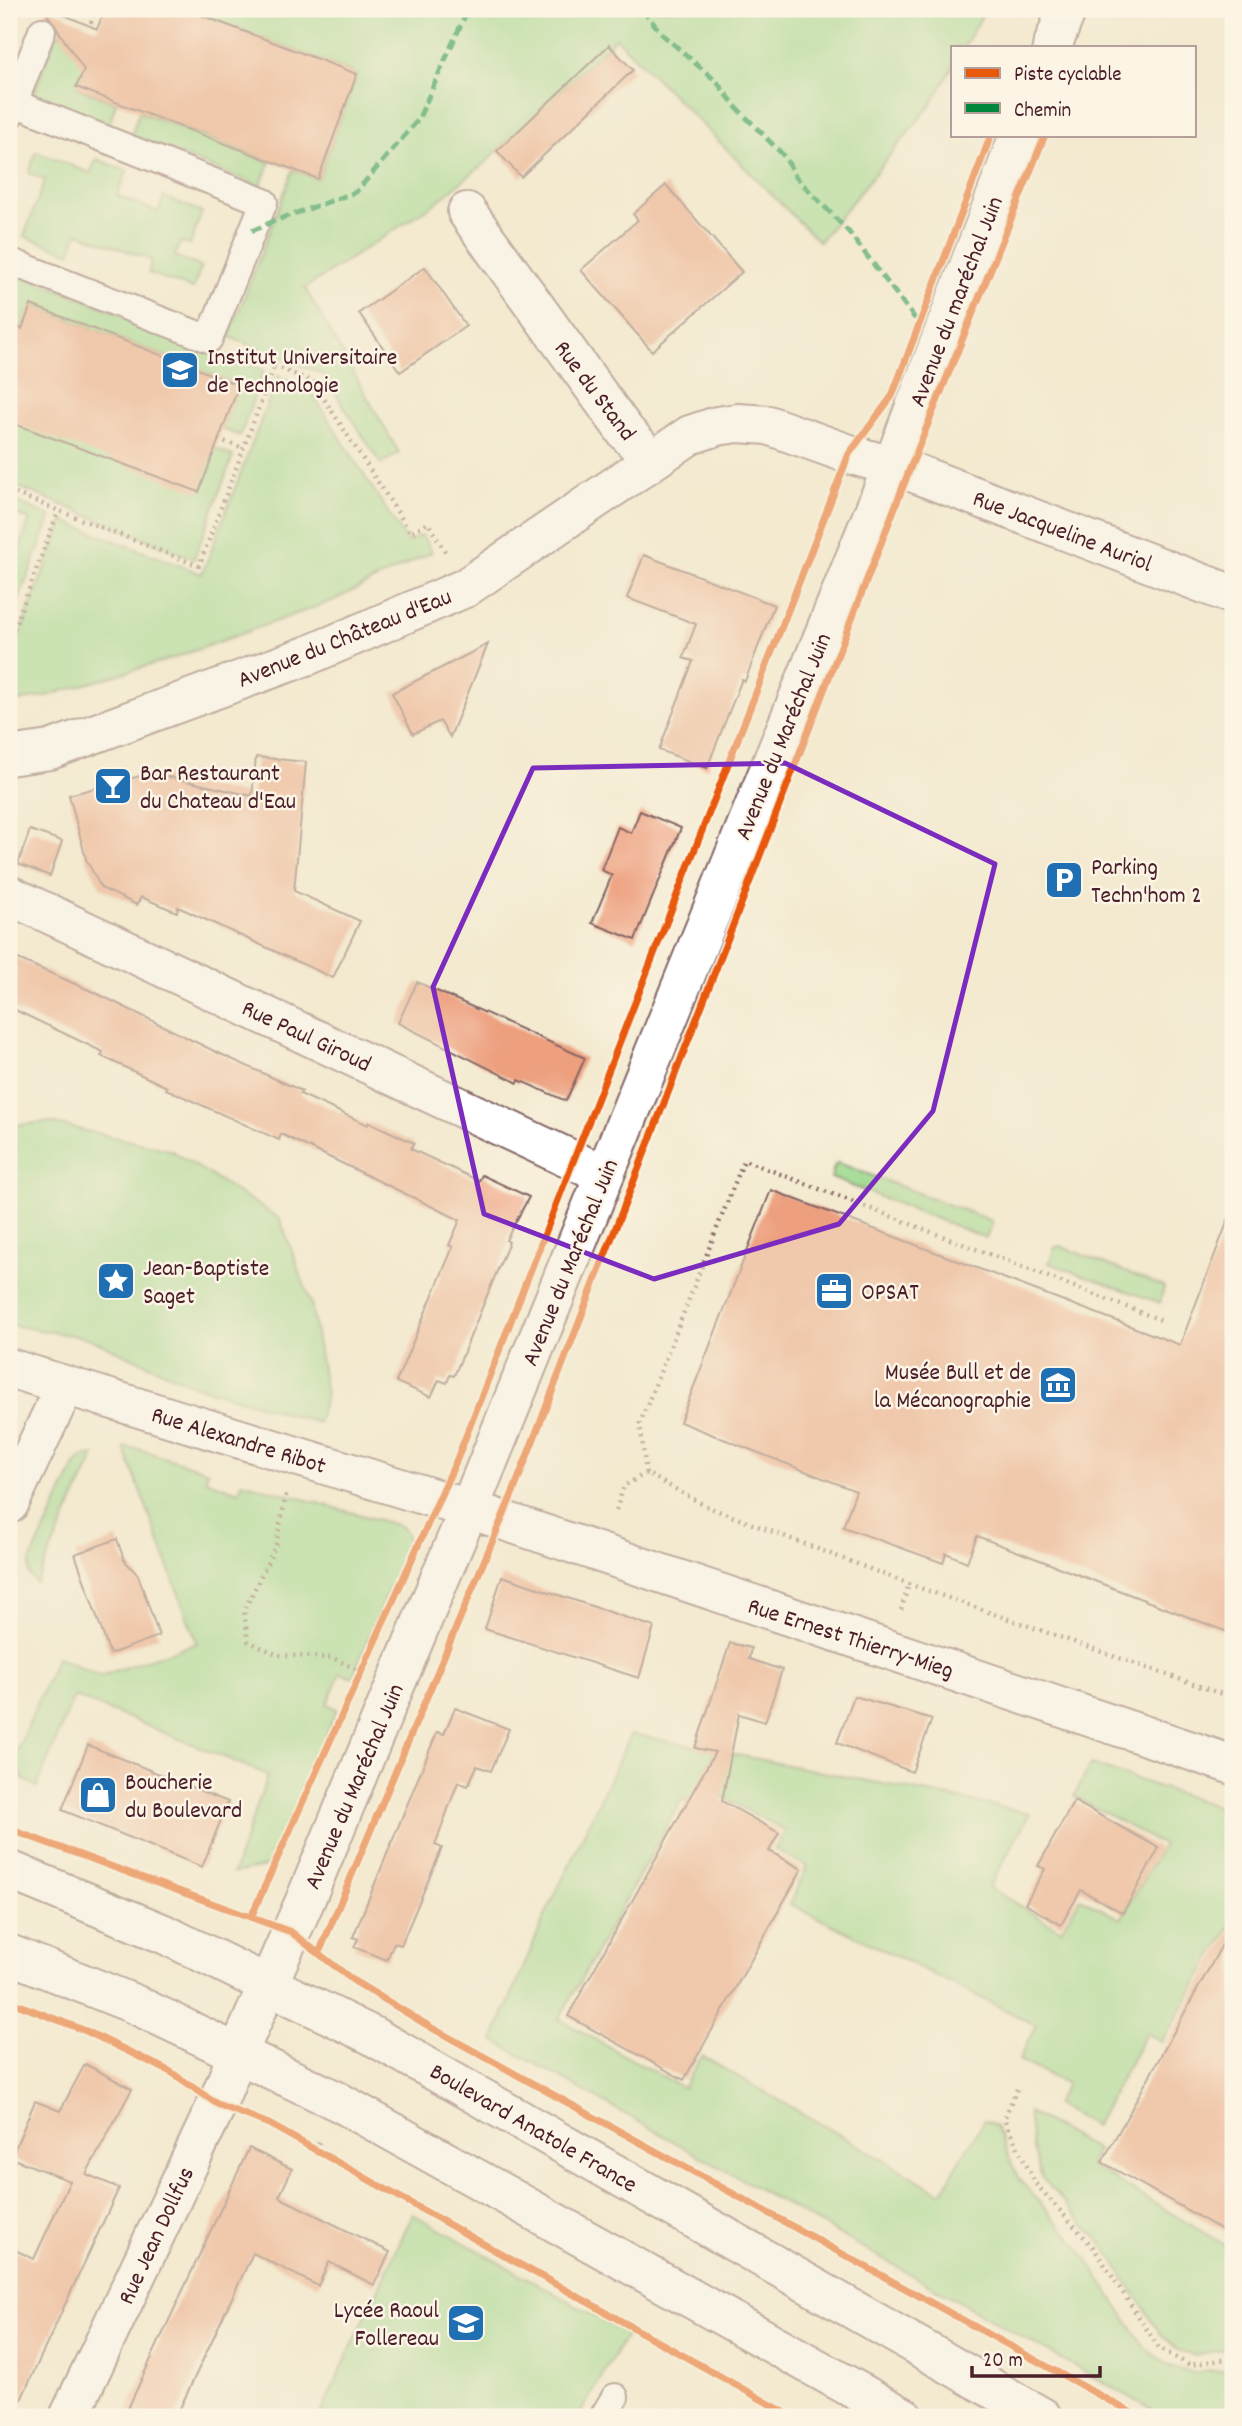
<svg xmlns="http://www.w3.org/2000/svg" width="1242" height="2426" viewBox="0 0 1242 2426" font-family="Dekko,sans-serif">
  <rect width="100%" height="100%" fill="#fcf5e5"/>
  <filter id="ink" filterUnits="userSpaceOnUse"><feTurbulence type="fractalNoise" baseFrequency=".0143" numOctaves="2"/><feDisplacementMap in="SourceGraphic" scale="14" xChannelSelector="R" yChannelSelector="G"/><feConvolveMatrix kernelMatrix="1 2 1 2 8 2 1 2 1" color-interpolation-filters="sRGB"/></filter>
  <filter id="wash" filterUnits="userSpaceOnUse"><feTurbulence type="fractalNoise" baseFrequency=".00686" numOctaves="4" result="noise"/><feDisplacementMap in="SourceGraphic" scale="28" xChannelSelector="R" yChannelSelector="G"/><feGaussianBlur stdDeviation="1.57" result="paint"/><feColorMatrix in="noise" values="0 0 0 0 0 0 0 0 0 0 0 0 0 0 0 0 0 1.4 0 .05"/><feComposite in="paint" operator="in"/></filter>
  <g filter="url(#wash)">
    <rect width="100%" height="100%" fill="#f3ead0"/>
    <g fill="#9bd98e" stroke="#727c5c" stroke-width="2">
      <path d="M185 9H986L964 47H953V66L931 105 819 242 616 38 486 162 434 204 305 288 399 453 381 464 323 374 229 337 293 170 318 179 357 74Z"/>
      <path d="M57 33 72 39 87 63 77 88 116 103 108 128 32 99Z"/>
      <path d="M139 112 270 162 260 186 131 136Z"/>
      <path d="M36 152 90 173 97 159 127 171 117 196 158 212 164 197 202 212 190 245 180 242 175 256 201 267 193 289 148 273 152 260 78 233 70 253 24 236 45 180 29 173Z"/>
      <path d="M9 270 264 370 240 436 222 429 239 385 32 305 22 329 9 324Z"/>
      <path d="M278 376 309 389 407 542 422 535 432 552 332 601 174 658 46 696 9 703V662L63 521 202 574Z"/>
      <path d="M14 423 214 448 233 456 194 559 9 483V437Z"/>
      <path d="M9 499 51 516 9 626V575L30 520 9 511Z"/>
      <path d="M47 1122 170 1150 280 1219 311 1303 326 1394 318 1423 196 1386 88 1338 9 1325V1126Z"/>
      <path d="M838 1163 990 1220 993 1223 986 1238 831 1178 835 1165Z"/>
      <path d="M1060 1246 1164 1287 1160 1303 1049 1263 1055 1247Z"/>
      <path d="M124 1447 138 1449 208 1471 205 1480 239 1492 242 1482 400 1526 406 1533 408 1544 352 1678 340 1673 327 1704 337 1709 271 1866 233 1873 268 1775 74 1696 37 1787 24 1780 13 1760 57 1657 100 1676 197 1643Z"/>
      <path d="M95 1455 36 1583 29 1574 30 1562 75 1465 82 1457Z"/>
      <path d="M631 1734 1030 1813 989 1888 1061 1930 1080 1898 1121 1919 1163 1845 1074 1796 1091 1764 1233 1812V1921L1162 2042 1146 2033 1095 2126 1055 2104 1067 2084 1019 2060 1036 2025 790 1904 807 1867 775 1849 785 1831 705 1787 695 1804 682 1799 559 2019 683 2088 702 2056 941 2193 984 2120 996 2126 1018 2178 1080 2248 1145 2348 1169 2366 1193 2373 1233 2369V2417H1165L493 2040 545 1916Z"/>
      <path d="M1028 2112 1097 2150 1090 2165 1233 2250V2287L1225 2317 1227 2349 1194 2355 1178 2350 1161 2334 1104 2246 1042 2178 1033 2149Z"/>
      <path d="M413 2214 627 2334 578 2417H319Z"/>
    </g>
    <g id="blocks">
      <g fill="#ed9f7e">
        <path d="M44 9H50L97 29 105 9H185L357 74 318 179 76 87 84 70Z"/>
        <path d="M609 45 633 70 521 177 497 151Z"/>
        <path d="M666 185 742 272 652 351 581 270 638 220 633 214Z"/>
        <path d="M425 267 466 326 400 372 359 313Z"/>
        <path d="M31 305 239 385 199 492 9 422V324L22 329Z"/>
        <path d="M644 555 774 605 745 681 742 679 707 768 659 750 693 661 683 658 696 624 627 598Z"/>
        <path d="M488 644 450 737 440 721 413 734 392 693Z"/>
        <path d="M256 757 306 762 294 891 360 921 333 978 178 907 177 912 141 897 137 905 101 888 86 859 69 795 151 773 252 796Z"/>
        <path d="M640 811 681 828 635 940 592 923 612 875 601 870 618 827 631 833Z"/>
        <path d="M30 830 62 841 50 876 18 864Z"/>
        <path d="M9 955 98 994 214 1051 302 1091 300 1094 368 1125 369 1122 414 1143 411 1149 479 1181 482 1175 529 1197 506 1240 509 1242 454 1376 450 1375 447 1383 439 1380 431 1397 396 1382 453 1247 449 1245 460 1220 281 1134 279 1140 166 1089 167 1087 101 1056 103 1052 9 1007Z"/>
        <path d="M417 982 585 1058 566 1101 519 1080 518 1083 398 1023Z"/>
        <path d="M771 1190 1180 1345 1230 1215H1233V1634L977 1536 967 1562 946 1553 943 1563 843 1527 856 1491 680 1422Z"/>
        <path d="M117 1539 124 1560 138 1575 159 1636 110 1654 75 1554Z"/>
        <path d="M502 1576 654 1627 639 1678 485 1629Z"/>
        <path d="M730 1643 751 1648 749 1659 782 1670 765 1722 739 1714 722 1801 779 1833 769 1851 802 1869 684 2080 568 2016 715 1752 695 1748Z"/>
        <path d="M854 1696 932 1719 912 1772 837 1743Z"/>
        <path d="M455 1708 509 1729 491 1771 477 1766 468 1786 458 1782 435 1845 442 1848 401 1945 394 1943 387 1960 354 1947 358 1939 353 1937 437 1732 444 1734Z"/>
        <path d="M88 1745 228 1802 202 1867 62 1810Z"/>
        <path d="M1074 1801 1159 1848 1123 1913 1081 1890 1061 1925 1025 1904 1045 1869 1038 1866Z"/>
        <path d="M1233 1925V2236L1102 2162Z"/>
        <path d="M85 2064 132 2089 86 2174 119 2188 13 2417H9V2247L34 2259 70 2181 11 2158 35 2101 60 2111Z"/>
        <path d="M249 2148 292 2169 279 2197 390 2252 374 2285 329 2262 318 2286 253 2253 176 2417H124Z"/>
      </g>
    </g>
  </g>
  <g filter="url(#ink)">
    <use href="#blocks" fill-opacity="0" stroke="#856665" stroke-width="2"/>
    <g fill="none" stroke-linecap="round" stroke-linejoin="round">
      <defs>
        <g id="lane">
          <path d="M9 116 42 31"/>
          <path d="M9 261 209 339 264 202 14 103"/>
          <path d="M603 2417 615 2397"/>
        </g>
        <g id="street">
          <path d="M467 212 625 431 651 459"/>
          <path d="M9 756 50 750 309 655 465 588 690 435 717 426 738 423 768 425 849 454 909 471 1233 595"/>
          <path d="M9 895 604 1175"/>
          <path d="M9 1368 469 1509 1233 1765"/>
          <path d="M9 1504 65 1386"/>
          <path d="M69 2417 217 2104 238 2053"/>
        </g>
        <g id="secondary">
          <path d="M1052 47 1067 9"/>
          <path d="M238 2053 304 1903 469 1509 892 467 1019 135"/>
        </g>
        <g id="primary">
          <path d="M9 1870 164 1934 371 2035 1042 2417"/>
          <path d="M9 1954 134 2004 339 2102 904 2417"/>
        </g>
      </defs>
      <use href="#lane" stroke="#856665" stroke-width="30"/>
      <use href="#street" stroke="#856665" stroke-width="42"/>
      <use href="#secondary" stroke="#856665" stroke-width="42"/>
      <use href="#primary" stroke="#856665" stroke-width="42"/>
      <g stroke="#856665" stroke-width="4.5" stroke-dasharray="2 5" stroke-linecap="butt">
        <path d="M91 23 96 9"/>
        <path d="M242 352 313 382 411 533 428 523 446 553"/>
        <path d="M218 439 243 448"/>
        <path d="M9 491 199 566 275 365"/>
        <path d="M9 642 58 512"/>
        <path d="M646 1473 640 1423 744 1160 1163 1321"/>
        <path d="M286 1495 276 1545 244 1611 248 1641 278 1655 333 1658 358 1670"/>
        <path d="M616 1510 624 1486 646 1473 708 1507 909 1584 1233 1698"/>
        <path d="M901 1610 909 1584"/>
        <path d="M1017 2089 1004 2119 1035 2183 1093 2247 1159 2348 1189 2365 1233 2358"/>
        <path d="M315 2150 321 2138"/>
      </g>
      <use href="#lane" stroke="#fff" stroke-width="26"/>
      <use href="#street" stroke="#fff" stroke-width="38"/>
      <use href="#secondary" stroke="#fff" stroke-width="38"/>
      <use href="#primary" stroke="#fff" stroke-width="38"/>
      <g stroke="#00873e" stroke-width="5" stroke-dasharray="10 5" stroke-linecap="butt">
        <path d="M642 9 662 34 717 82 737 108 785 157 795 176 848 231 920 325"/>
        <path d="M252 231 274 221 356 192 418 120 468 9"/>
      </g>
      <defs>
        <g id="cycleway">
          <path d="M9 1829 291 1932 354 1981 432 2028 1139 2417"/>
          <path d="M251 1917 457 1459 849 454 892 396 991 135"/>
          <path d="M319 1953 514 1490 909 471 1045 135"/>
          <path d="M9 2001 86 2031 171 2072 217 2104 269 2124 793 2417"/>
        </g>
      </defs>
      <use href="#cycleway" stroke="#fcf5e5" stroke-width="11"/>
      <use href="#cycleway" stroke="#e8590c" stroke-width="7"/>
    </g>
  </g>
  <path d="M0 0H1242V2426H0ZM785 763 995 864 933 1111 839 1224 654 1279 484 1214 433 987 533 768Z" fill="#f3ead0" fill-opacity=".55" fill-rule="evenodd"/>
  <path fill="none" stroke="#7b2cbf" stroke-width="5" stroke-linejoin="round" d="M785 763 995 864 933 1111 839 1224 654 1279 484 1214 433 987 533 768Z"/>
  <defs>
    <symbol id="university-square" viewBox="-11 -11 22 22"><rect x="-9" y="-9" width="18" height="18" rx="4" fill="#1f6fb2" stroke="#fcf5e5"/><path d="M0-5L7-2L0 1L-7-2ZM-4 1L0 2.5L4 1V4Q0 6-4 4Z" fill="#fff"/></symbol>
    <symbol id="bar-square" viewBox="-11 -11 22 22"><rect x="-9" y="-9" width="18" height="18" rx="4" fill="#1f6fb2" stroke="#fcf5e5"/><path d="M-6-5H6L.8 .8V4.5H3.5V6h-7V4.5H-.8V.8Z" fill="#fff"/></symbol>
    <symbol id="parking-square" viewBox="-11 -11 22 22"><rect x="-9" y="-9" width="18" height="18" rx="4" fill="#1f6fb2" stroke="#fcf5e5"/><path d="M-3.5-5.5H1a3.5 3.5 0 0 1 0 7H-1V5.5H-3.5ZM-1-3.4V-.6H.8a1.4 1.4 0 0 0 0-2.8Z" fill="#fff"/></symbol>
    <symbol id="sight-square" viewBox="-11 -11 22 22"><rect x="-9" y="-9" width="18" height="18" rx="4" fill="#1f6fb2" stroke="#fcf5e5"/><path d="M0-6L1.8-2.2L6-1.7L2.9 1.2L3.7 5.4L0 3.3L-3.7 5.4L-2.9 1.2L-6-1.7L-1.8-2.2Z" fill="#fff"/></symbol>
    <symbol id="office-square" viewBox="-11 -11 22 22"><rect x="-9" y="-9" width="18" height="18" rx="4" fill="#1f6fb2" stroke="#fcf5e5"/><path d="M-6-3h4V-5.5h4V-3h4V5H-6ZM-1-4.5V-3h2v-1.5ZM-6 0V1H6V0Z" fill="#fff"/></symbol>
    <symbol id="museum-square" viewBox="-11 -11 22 22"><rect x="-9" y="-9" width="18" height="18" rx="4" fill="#1f6fb2" stroke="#fcf5e5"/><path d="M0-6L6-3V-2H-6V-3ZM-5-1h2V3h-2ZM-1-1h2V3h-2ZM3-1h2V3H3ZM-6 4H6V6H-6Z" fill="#fff"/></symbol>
    <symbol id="shop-square" viewBox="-11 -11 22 22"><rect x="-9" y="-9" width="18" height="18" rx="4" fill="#1f6fb2" stroke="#fcf5e5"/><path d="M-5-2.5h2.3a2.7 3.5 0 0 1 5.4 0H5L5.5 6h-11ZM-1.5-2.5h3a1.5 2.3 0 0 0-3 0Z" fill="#fff"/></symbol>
    <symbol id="school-square" viewBox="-11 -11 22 22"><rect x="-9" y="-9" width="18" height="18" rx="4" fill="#1f6fb2" stroke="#fcf5e5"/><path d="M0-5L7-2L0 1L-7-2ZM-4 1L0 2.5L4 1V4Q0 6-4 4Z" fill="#fff"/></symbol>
  </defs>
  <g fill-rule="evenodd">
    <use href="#university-square" x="158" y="348" width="44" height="44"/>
    <use href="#bar-square" x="91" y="764" width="44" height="44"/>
    <use href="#parking-square" x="1042" y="858" width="44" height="44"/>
    <use href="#sight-square" x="94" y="1259" width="44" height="44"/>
    <use href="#office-square" x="812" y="1269" width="44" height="44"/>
    <use href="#museum-square" x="1036" y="1363" width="44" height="44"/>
    <use href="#shop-square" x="76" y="1773" width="44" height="44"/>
    <use href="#school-square" x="444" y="2301" width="44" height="44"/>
  </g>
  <g text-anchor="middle" stroke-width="5" stroke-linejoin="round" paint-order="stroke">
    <g font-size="24" fill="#4a1f2b" stroke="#fcf5e5">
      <text transform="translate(955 301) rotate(-69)" y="8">Avenue du maréchal Juin</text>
      <text transform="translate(596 390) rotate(53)" y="8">Rue du Stand</text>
      <text transform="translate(1063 530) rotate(21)" y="8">Rue Jacqueline Auriol</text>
      <text transform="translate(344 637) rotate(-22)" y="8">Avenue du Château d'Eau</text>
      <text transform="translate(782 736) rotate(-68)" y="8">Avenue du Maréchal Juin</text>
      <text transform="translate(307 1035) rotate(25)" y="8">Rue Paul Giroud</text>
      <text transform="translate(569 1262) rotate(-68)" y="8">Avenue du Maréchal Juin</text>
      <text transform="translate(239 1439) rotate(17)" y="8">Rue Alexandre Ribot</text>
      <text transform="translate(851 1637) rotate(18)" y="8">Rue Ernest Thierry-Mieg</text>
      <text transform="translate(353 1786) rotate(-67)" y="8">Avenue du Maréchal Juin</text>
      <text transform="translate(534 2127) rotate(30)" y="8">Boulevard Anatole France</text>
      <text transform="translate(155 2235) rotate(-65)" y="8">Rue Jean Dollfus</text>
    </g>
    <g font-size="24" fill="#4a1f2b" stroke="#fcf5e5" text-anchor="start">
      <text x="207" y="364">Institut Universitaire<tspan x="207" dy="28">de Technologie</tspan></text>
      <text x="140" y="780">Bar Restaurant<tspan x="140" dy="28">du Chateau d'Eau</tspan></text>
      <text x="1091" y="874">Parking<tspan x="1091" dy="28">Techn'hom 2</tspan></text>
      <text x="143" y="1275">Jean-Baptiste<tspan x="143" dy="28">Saget</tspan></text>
      <text x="861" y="1299">OPSAT</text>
      <text x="1031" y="1379" text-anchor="end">Musée Bull et de<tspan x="1031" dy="28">la Mécanographie</tspan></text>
      <text x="125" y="1789">Boucherie<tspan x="125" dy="28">du Boulevard</tspan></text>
      <text x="439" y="2317" text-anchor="end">Lycée Raoul<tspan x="439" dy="28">Follereau</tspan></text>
    </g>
  </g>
  <rect width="1242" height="2426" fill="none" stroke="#fcf5e5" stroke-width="35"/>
  <rect x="951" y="46" width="245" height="91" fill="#fcf5e5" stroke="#b59f9b" stroke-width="2"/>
  <rect x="965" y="68" width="35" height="10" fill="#e8590c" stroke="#b59f9b" stroke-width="2"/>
  <text x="1014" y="80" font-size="21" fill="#4a1f2b">Piste cyclable</text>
  <rect x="965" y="103" width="35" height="10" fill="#00873e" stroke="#b59f9b" stroke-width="2"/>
  <text x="1014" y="116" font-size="21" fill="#4a1f2b">Chemin</text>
  <path d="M972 2366v10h128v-10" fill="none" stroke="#4a1f2b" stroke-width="3.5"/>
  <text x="983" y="2366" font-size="21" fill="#4a1f2b" stroke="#fcf5e5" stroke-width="5" paint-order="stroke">20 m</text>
</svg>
